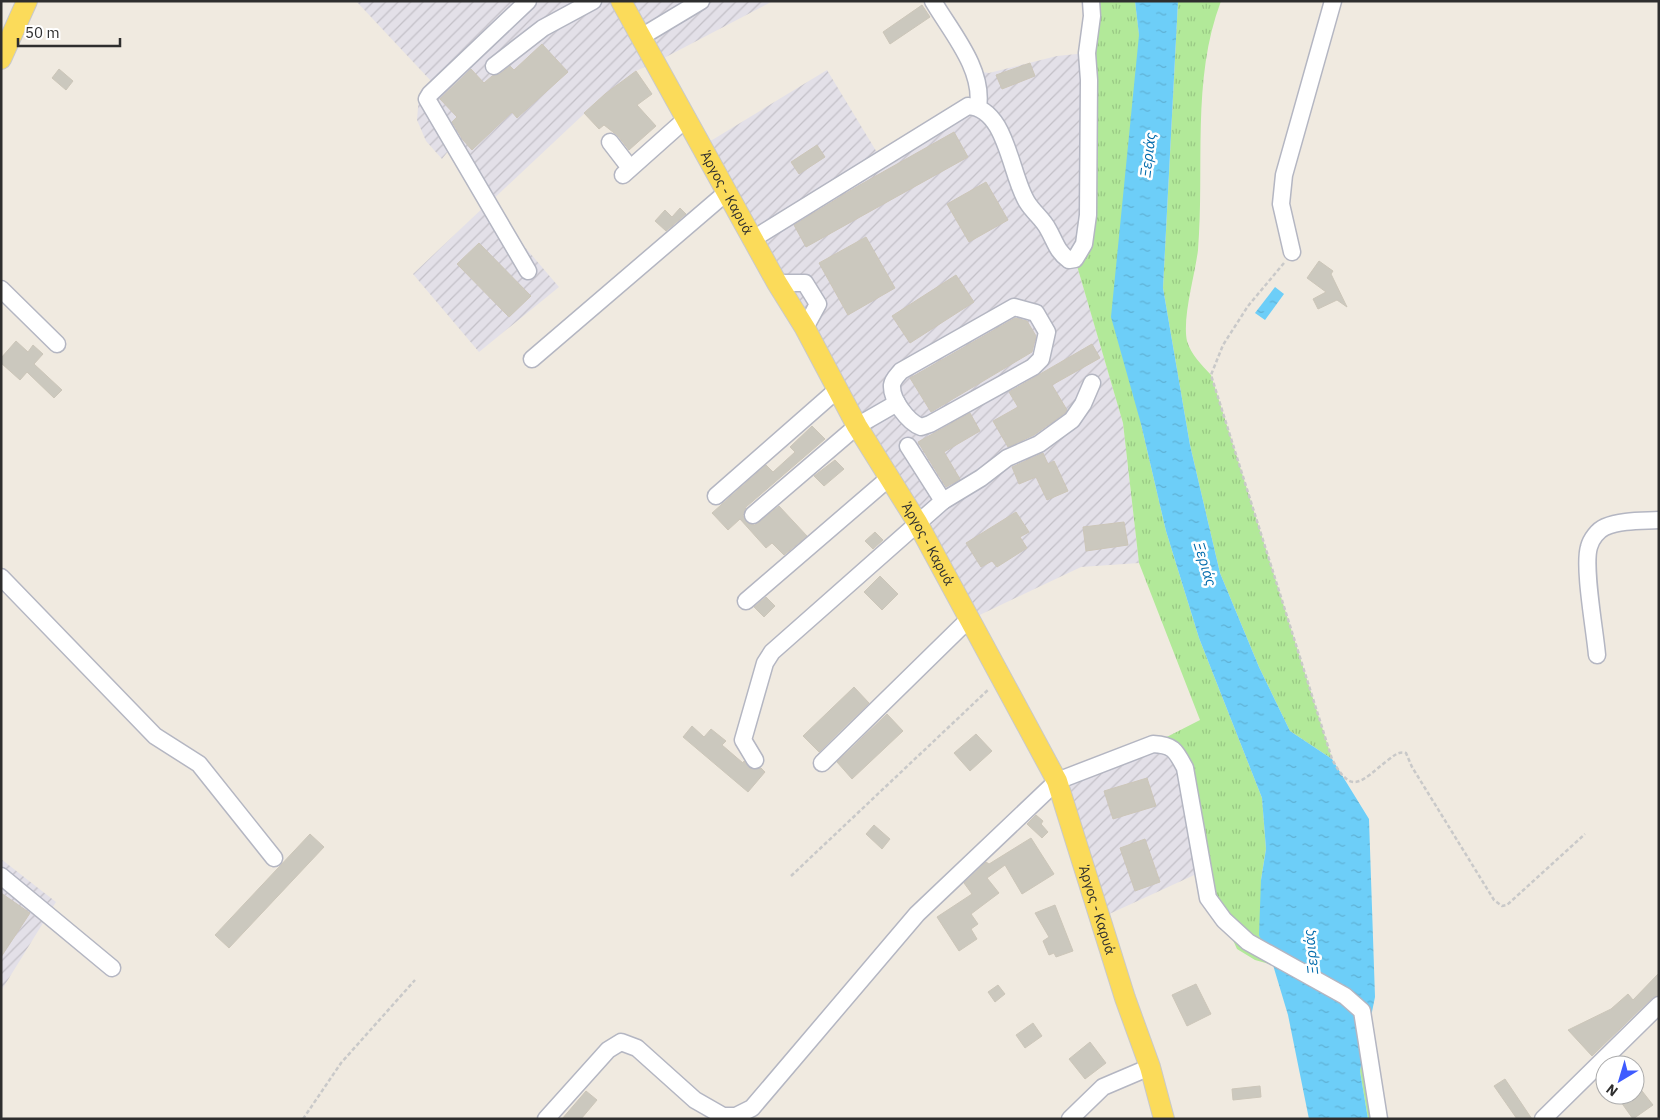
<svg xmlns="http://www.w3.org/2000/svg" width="1660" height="1120" viewBox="0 0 1660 1120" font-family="'IBM Plex Sans',sans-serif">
  <defs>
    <pattern id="industrial-furrows" width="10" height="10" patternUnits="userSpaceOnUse" patternTransform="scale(1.25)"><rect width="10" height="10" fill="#e3e0e8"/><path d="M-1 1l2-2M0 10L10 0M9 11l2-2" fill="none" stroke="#c3c0c7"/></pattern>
    <pattern id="grass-tufts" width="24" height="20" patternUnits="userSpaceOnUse" patternTransform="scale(1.25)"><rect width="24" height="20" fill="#b2e999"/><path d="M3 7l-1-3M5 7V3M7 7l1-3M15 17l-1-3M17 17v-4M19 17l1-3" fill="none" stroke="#99c884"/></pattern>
    <pattern id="water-ripples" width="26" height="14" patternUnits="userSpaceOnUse" patternTransform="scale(1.25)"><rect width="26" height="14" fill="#6dcef8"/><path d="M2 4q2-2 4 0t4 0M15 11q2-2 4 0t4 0" fill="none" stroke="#5fb1d5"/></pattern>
  </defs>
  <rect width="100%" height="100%" fill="#f0eae0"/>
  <g fill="url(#industrial-furrows)">
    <path d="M356 1H616L651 64 636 71 602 97 488 204 559 287 479 352 413 274 487 204 449 150 442 159 426 141 417 120 419 95 431 81Z"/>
    <path d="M630 1H773L662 59Z"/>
    <path d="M1087 53 1088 215 1075 259 1123 423 1139 563 1081 567 967 621 699 148 827 70 881 159 978 106 975 71 989 73 1057 56Z"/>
    <path d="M1153 744 1177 752 1203 871 1107 915 1063 778Z"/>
    <path d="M1 859 56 902 1 991Z"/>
  </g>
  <g fill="url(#grass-tufts)">
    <path d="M1091 1H1135L1139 34 1141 424 1166 531 1199 638 1262 798 1266 849 1261 880 1273 965 1255 960 1237 949 1224 920 1208 898 1185 768 1153 744 1200 720 1139 563 1123 423 1075 259 1084 244Z"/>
    <path d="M1178 1H1221C1191 80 1205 168 1198 250 1195 275 1182 318 1187 341 1191 355 1202 365 1211 375L1332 759 1290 731 1259 667 1220 573 1190 445 1163 288Z"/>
    <path d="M1366 1036 1379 1119H1368L1360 1071Z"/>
  </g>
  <g fill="url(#water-ripples)">
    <path d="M1135 1H1178L1163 288 1190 445 1220 573 1259 667 1290 731 1332 759 1369 819 1375 997 1360 1071 1368 1119H1309L1288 1015 1273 965 1259 935 1261 880 1266 849 1262 798 1199 638 1166 531 1141 424 1111 317 1139 35Z"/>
    <path d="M1275 287 1284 294 1265 320 1255 313Z"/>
  </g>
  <g fill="#cbc8be" stroke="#ccc6b9">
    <path d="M922 5 930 17 890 44 883 32Z"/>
    <path d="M542 44 568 72 517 118 512 112 472 150 463 140 452 122 457 117 440 99 471 69 484 83 492 76 500 74 510 66 514 70Z"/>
    <path d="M1030 63 1035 76 1002 89 996 75Z"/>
    <path d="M59 69 73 81 66 90 52 78Z"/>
    <path d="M636 71 652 94 637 105 656 126 629 150 618 136 604 125 599 129 584 113 605 94Z"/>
    <path d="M954 132 968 157 806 247 794 225 858 186Z"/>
    <path d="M817 145 825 157 799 174 791 162Z"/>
    <path d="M986 182 1008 220 969 242 947 204Z"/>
    <path d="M680 208 686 214 666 231 655 221 665 210 672 217Z"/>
    <path d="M866 237 895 288 848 315 819 263Z"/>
    <path d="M479 243 531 296 509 317 457 264Z"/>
    <path d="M1319 261 1333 271 1331 274 1347 307 1337 300 1318 309 1313 299 1326 292 1307 278Z"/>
    <path d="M956 275 974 302 910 343 892 316Z"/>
    <path d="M1015 318 1027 321 1036 336 1032 352 931 412 910 378Z"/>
    <path d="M16 341 28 352 33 345 43 354 34 364 62 390 54 398 27 372 20 380 1 363V358Z"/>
    <path d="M1092 344 1100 358 1052 385 1067 410 1065 413 1034 435 1008 447 993 421 1018 407 1009 392Z"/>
    <path d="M970 413 980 431 944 452 960 479 946 487 918 442Z"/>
    <path d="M812 426 825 439 746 507 743 516 749 524 755 525 779 506 807 536 784 555 772 543 766 548 740 519 728 530 712 513 766 465 773 472 795 452 790 447Z"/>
    <path d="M1043 453 1048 464 1054 461 1068 491 1047 500 1036 477 1019 484 1012 467Z"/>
    <path d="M835 460 844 469 824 486 814 476Z"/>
    <path d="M1016 512 1029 532 1020 537 1027 548 997 567 992 561 981 567 966 543Z"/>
    <path d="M1124 522 1128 545 1086 551 1083 527Z"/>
    <path d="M875 532 883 540 873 549 865 541Z"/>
    <path d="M880 576 898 594 882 610 864 592Z"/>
    <path d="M766 597 775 606 764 617 754 607Z"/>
    <path d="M854 687 869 703 819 752 803 736Z"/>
    <path d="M887 714 903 731 852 779 837 762Z"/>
    <path d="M692 726 704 737 711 729 726 741 722 745 743 763 744 761 750 768H761L765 772 748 792 683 737Z"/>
    <path d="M976 734 992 751 970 771 954 753Z"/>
    <path d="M1147 778 1156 806 1113 819 1104 791Z"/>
    <path d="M1036 815 1043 821 1041 824 1048 832 1042 838 1027 824Z"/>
    <path d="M874 825 890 839 882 849 866 834Z"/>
    <path d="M310 834 324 847 229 948 215 935Z"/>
    <path d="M1031 838 1054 874 1022 894 1005 865 987 878 999 893 971 914 978 924 971 929 977 939 959 951 937 917 972 894 964 883 986 862 989 864Z"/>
    <path d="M1145 839 1160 882 1135 891 1120 848Z"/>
    <path d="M1 893 30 913 1 957Z"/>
    <path d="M1055 905 1073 951 1056 957 1054 953 1049 955 1043 941 1049 937 1035 913Z"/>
    <path d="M1659 973V995L1652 998 1592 1056 1568 1030 1611 1009 1628 994 1633 1000Z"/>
    <path d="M1196 984 1211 1014 1187 1026 1172 995Z"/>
    <path d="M998 985 1005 994 995 1002 988 992Z"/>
    <path d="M1033 1023 1042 1036 1025 1048 1016 1035Z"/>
    <path d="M1090 1042 1106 1063 1085 1079 1069 1059Z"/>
    <path d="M1505 1079 1532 1119H1517L1494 1086Z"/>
    <path d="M1635 1082 1653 1105 1633 1119 1616 1095H1635Z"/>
    <path d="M1260 1086 1261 1097 1233 1100 1232 1089Z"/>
    <path d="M586 1091 597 1100 581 1119H562Z"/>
  </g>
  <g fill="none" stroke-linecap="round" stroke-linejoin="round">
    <defs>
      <g id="minor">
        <path d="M933 1C951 32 984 69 978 107"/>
        <path d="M641 37 701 1"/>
        <path d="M494 66 543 28 593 1"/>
        <path d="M610 142 630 168"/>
        <path d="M623 175 687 118"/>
        <path d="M753 239 968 106C1007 108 1010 175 1027 202 1033 212 1043 219 1048 229 1055 241 1057 252 1069 260L1075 259 1084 244 1088 215 1089 80 1087 53 1092 16 1091 1"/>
        <path d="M1292 252 1281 204 1284 175 1333 1"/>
        <path d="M528 271 427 99 430 94 528 1"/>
        <path d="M777 283H805L818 304 805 328"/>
        <path d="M1 289 57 344"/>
        <path d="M1014 307 1036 313 1047 332 1041 359 1033 367 930 424 921 427C908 422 891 400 892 385 893 379 897 376 901 371Z"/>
        <path d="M532 359 727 192"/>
        <path d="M908 446 943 501"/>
        <path d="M716 496 838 389"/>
        <path d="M753 515 857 426 897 403"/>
        <path d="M1 577 155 736 199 764 274 858"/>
        <path d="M746 601 889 478"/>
        <path d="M1597 655C1595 631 1583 567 1589 547 1591 539 1598 530 1605 527 1621 520 1642 521 1659 520"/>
        <path d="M755 760 743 740 765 663 772 652 943 501 981 478 1007 458 1039 444 1072 420 1083 404 1092 383"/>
        <path d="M822 763 969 619"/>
        <path d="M1 876 112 968"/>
        <path d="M546 1119 608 1050 621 1042 637 1048 695 1100 723 1116H736L752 1108 917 914 1057 781 1153 744C1174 745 1176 751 1185 768L1208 898 1224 920 1248 942 1345 996 1362 1011 1379 1119"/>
        <path d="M1070 1119 1103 1087 1150 1067"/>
        <path d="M1543 1119 1659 1005"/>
      </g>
      <g id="major">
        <path id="s1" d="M621 1 777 283 805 328 857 426 917 522 1057 781 1125 998 1150 1067 1164 1119"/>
        <path d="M1 59 27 1"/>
      </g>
    </defs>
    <use href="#minor" stroke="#b4b6c2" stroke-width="19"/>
    <use href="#major" stroke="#c9c9c9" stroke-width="22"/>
    <g stroke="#c9c9c9" stroke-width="2.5" stroke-dasharray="4 2.5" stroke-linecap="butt">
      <path d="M1284 263 1248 306 1223 345 1211 375 1332 759C1352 797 1361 781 1388 760 1394 756 1398 751 1406 753L1412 767 1494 900 1502 906 1507 905 1585 834"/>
      <path d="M791 876 989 689"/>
      <path d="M303 1119 341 1063 415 980"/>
    </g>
    <use href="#minor" stroke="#fff" stroke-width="16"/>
    <use href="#major" stroke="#fbdb5a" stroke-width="20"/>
  </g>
  <g text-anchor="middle" stroke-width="5" stroke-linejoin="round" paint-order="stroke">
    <g font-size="14" fill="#2e2e2e" stroke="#fff">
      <text dy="5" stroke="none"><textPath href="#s1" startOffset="219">Άργος - Καρυά</textPath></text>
      <text dy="5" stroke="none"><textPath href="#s1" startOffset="624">Άργος - Καρυά</textPath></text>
      <text dy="5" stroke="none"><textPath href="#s1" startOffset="1029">Άργος - Καρυά</textPath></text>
    </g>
    <g font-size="15" font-style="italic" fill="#036cac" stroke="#fff">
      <text transform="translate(1148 155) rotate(-83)" y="5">Ξεριάς</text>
      <text transform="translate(1205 564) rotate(73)" y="5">Ξεριάς</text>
      <text transform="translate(1311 952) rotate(-96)" y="5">Ξεριάς</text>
    </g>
  </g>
  <rect width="1660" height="1120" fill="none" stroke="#2e2e2e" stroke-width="5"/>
  <g transform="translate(1620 1080) rotate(218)"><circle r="24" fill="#ffffff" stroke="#ababab"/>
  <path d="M0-4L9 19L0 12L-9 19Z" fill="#3e5bff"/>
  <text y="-8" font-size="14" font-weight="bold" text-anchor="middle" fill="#2e2e2e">N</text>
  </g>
  <path d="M18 38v8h102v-8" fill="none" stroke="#2e2e2e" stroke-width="2.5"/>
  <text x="25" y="38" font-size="15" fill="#2e2e2e" stroke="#ffffff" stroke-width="4" paint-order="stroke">50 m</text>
</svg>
